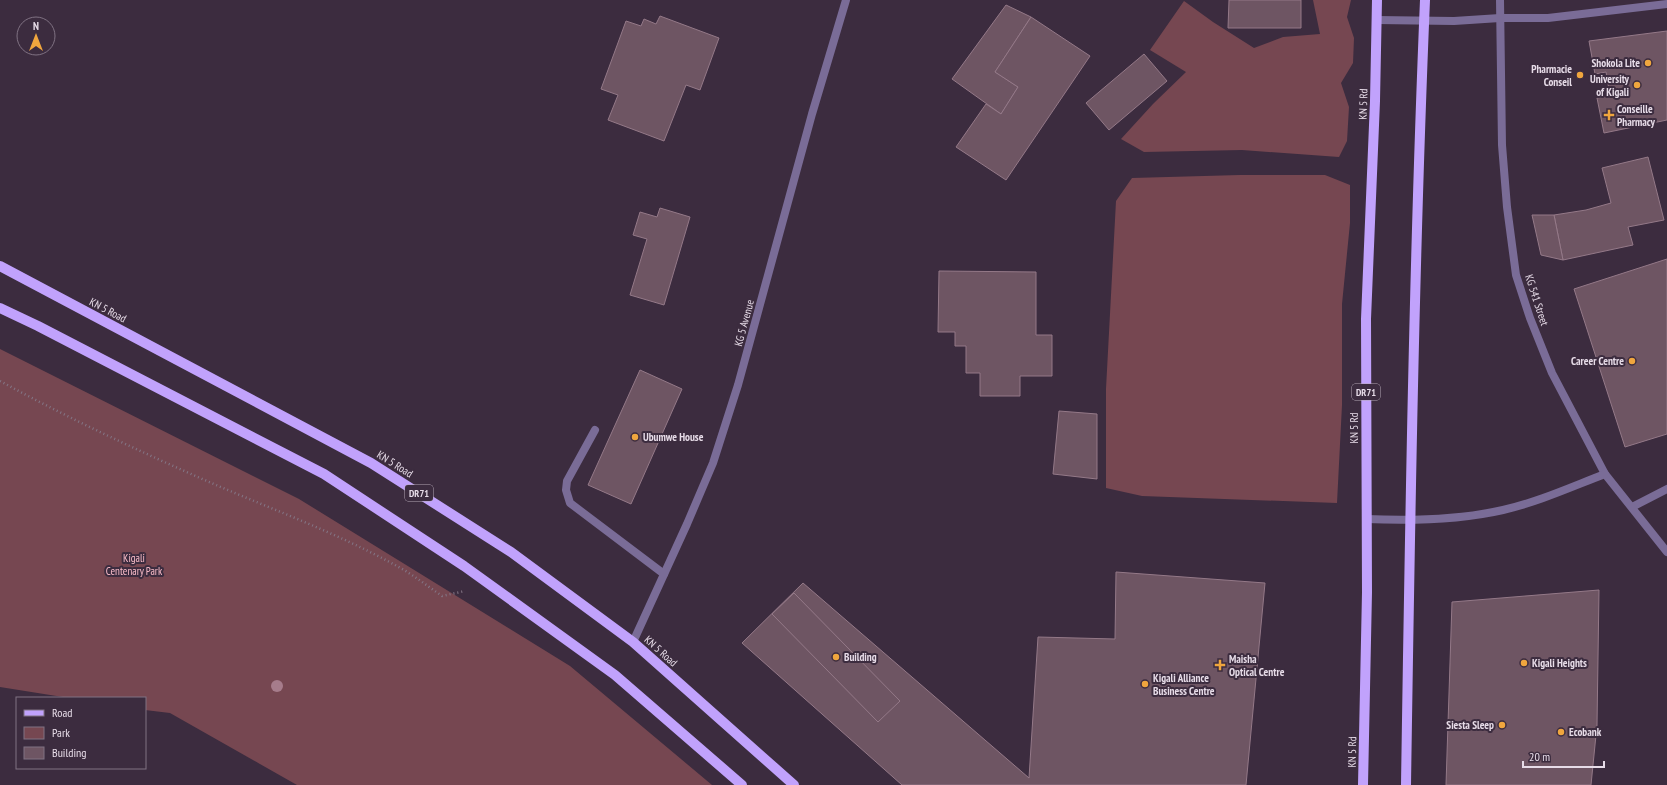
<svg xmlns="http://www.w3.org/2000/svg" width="1667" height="785" viewBox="0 0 1667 785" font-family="'PT Sans Narrow',sans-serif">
  <rect width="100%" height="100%" fill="#3c2c3f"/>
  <g fill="#764751">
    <path d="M1313 0H1351L1347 17 1354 38 1353 63 1341 83 1349 107 1347 141 1339 157 1242 150 1144 152 1121 139 1153 104 1186 72 1150 50 1184 1 1213 22 1254 48 1283 37 1320 34Z"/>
    <path d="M1240 175H1325L1350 185V223L1342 304V405L1337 503 1142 496 1106 488V389L1116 201 1132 178Z"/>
    <path d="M0 349 299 499 570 666 712 785H297L170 713 145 710V698H69L0 687Z"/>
  </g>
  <g fill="#6e5563" stroke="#947988">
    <path d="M1229 0H1301V28H1228Z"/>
    <path d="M1006 5 1031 17 995 72 1018 87 1001 114 952 79Z"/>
    <path d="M660 16 719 38 700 90 686 85 664 141 608 120 618 95 601 89 626 21 641 26 644 19 656 24Z"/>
    <path d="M1031 17 1090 56 1006 180 956 147 986 104 1001 114 1018 87 995 72Z"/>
    <path d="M1667 31V120L1604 133 1597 98 1610 96 1606 72 1595 74 1589 41Z"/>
    <path d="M1144 54 1167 81 1109 130 1086 103Z"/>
    <path d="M1648 157 1664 220 1628 227 1633 245 1563 260 1554 215 1586 210 1611 203 1602 168Z"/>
    <path d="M660 208 690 217 664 305 630 295 647 239 633 235 640 212 657 217Z"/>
    <path d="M1532 215H1554L1563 260 1541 255Z"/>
    <path d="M1667 259V434L1625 447 1574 289Z"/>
    <path d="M939 271 1036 272V335H1052V376H1020V396H980V373H966V346H955V332H938Z"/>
    <path d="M640 370 682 389 631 504 588 485Z"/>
    <path d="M1059 411 1097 414V479L1053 474Z"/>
    <path d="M1116 572 1265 583 1246 785H902L742 643 803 583 1029 778 1038 637 1115 639Z"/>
    <path d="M1599 590 1597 725 1591 785H1446L1452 602Z"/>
    <path d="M794 593 900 701 878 722 772 614Z"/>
  </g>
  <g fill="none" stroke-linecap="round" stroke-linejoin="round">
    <path stroke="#847686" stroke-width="2.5" stroke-dasharray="1 3" stroke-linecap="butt" d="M0 381C70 419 143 453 216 485 279 512 344 536 404 570 417 578 429 587 442 596L465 591"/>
    <g stroke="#7a6c97" stroke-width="8">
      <path d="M595 430 567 481 566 490 570 503 664 574"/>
      <path d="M1632 507 1667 489"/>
    </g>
    <g stroke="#7a6c97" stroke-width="8">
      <path d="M1500 0 1502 145 1507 207 1516 275 1530 318 1552 373 1605 474 1667 552"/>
      <path d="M1376 20 1454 21 1500 18H1548L1667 4"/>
      <path d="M1366 519C1412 521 1459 520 1503 510 1538 502 1571 487 1605 474"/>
      <path d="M633 642 687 524 713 463 738 385 812 114 846 0"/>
    </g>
    <g stroke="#c1a2fc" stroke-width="10">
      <path d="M0 266 371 463 511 552 633 642 794 785"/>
      <path d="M0 308 38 326 324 474 464 566 615 675 742 785"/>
      <path d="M1363 785 1367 592 1366 319 1375 101 1377 0"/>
      <path d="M1406 785C1410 523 1414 261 1425 0"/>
    </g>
  </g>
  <circle fill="#a67c8b" cx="277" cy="686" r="6"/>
  <g fill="#f0a63e" stroke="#3c2c3f" stroke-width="1.5">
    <circle cx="1648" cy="63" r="4"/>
    <circle cx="1580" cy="75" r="4"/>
    <circle cx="1637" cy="85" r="4"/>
    <path d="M1607 109h4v4h4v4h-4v4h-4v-4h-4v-4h4z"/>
    <circle cx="1632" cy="361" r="4"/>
    <circle cx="635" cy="437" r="4"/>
    <circle cx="836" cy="657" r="4"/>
    <circle cx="1524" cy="663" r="4"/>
    <path d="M1218 659h4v4h4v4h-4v4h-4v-4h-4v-4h4z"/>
    <circle cx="1145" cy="684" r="4"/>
    <circle cx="1502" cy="725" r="4"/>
    <circle cx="1561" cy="732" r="4"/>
  </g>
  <g text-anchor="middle" stroke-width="4" stroke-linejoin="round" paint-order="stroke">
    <g fill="#3c2c3f" stroke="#b4a7b5" stroke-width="1">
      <rect x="1352" y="384" width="28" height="16" rx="3"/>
      <rect x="405" y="485" width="28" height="16" rx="3"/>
    </g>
    <g font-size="10" font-weight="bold" fill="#e7dce8">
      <text x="1366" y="396">DR71</text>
      <text x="419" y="497">DR71</text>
    </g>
    <g font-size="11" font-weight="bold" fill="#e7dce8" stroke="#3c2c3f" text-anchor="start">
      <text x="1640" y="67" text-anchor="end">Shokola Lite</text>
      <text x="1572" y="73" text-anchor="end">Pharmacie<tspan x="1572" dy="13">Conseil</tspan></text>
      <text x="1629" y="83" text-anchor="end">University<tspan x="1629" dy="13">of Kigali</tspan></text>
      <text x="1617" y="113">Conseille<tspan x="1617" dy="13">Pharmacy</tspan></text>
      <text x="1624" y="365" text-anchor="end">Career Centre</text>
      <text x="643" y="441">Ubumwe House</text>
      <text x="844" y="661">Building</text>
      <text x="1229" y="663">Maisha<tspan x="1229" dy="13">Optical Centre</tspan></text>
      <text x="1532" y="667">Kigali Heights</text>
      <text x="1153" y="682">Kigali Alliance<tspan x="1153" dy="13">Business Centre</tspan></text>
      <text x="1494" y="729" text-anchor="end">Siesta Sleep</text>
      <text x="1569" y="736">Ecobank</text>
    </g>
    <g font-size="11" fill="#e7dce8" stroke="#3c2c3f">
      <text transform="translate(1363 104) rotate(-88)" y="4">KN 5 Rd</text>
      <text transform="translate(1537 300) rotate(72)" y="4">KG 541 Street</text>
      <text transform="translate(108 310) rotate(28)" y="4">KN 5 Road</text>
      <text transform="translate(744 323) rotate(-75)" y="4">KG 5 Avenue</text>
      <text transform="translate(1354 428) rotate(-90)" y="4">KN 5 Rd</text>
      <text transform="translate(395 464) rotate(32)" y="4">KN 5 Road</text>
      <text transform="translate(661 651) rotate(42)" y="4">KN 5 Road</text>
      <text transform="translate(1352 752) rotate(-89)" y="4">KN 5 Rd</text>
    </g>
    <g font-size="11" fill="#fcbeca" stroke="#3c2c3f">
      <text x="134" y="562">Kigali<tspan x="134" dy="13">Centenary Park</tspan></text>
    </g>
  </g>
  <rect x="16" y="697" width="130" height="72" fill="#3c2c3f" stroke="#807283"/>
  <rect x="24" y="710" width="20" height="6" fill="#c1a2fc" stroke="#807283"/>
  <text x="52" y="717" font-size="12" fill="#e7dce8">Road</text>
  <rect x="24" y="727" width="20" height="12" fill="#764751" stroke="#807283"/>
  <text x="52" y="737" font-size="12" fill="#e7dce8">Park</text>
  <rect x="24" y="747" width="20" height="12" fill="#6e5563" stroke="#807283"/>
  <text x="52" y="757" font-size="12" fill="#e7dce8">Building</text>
  <g transform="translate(36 36)"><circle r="19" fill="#3c2c3f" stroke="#807283"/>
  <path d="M0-3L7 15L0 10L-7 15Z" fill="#f0a63e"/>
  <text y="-6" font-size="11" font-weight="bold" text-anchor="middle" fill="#e7dce8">N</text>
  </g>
  <path d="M1523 761v6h81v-6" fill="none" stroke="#e7dce8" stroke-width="2"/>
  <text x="1529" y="761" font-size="12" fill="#e7dce8" stroke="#3c2c3f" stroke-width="3" paint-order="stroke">20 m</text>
</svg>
